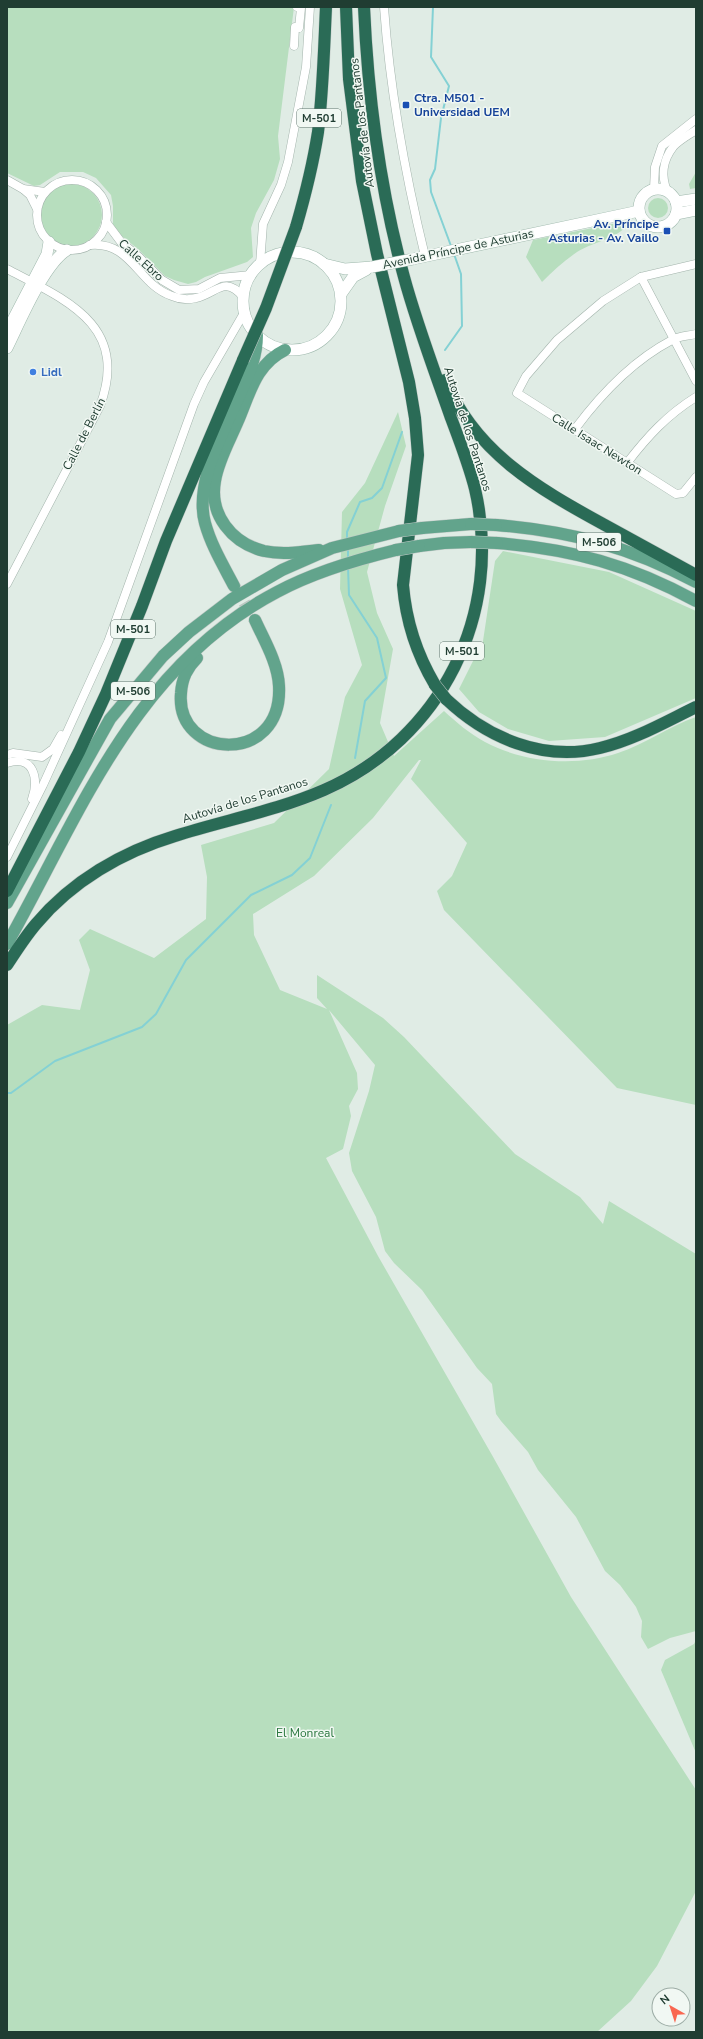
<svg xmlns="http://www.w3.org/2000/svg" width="703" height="2039" viewBox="0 0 703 2039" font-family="'Nunito Sans',sans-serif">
  <rect width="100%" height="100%" fill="#e0ece5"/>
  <g fill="#b7debe">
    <path d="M7 7H294L278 136 280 159 274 180 256 213 251 228 253 257 247 262 205 277 196 282 188 284 174 280 165 276 138 249 119 234 113 224V206L111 195 96 178 83 172H60L40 185 34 186 7 173Z"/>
    <path d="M696 172V188L690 189 689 184Z"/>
    <circle cx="71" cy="215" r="31"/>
    <circle cx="658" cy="208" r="10"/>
    <path d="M632 220C619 239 595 241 577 252 564 261 553 271 542 282L526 257 533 240Z"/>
    <path d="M398 412 406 446 385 506 367 572 377 613 393 649 380 723 394 756 444 711C456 722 470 734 485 742 524 763 577 767 618 753 646 744 669 726 696 717V1105L617 1088 444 910 437 891 452 876 467 843 411 779 421 760H419L373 818 314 876 253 914 254 935 280 990 327 1009 317 998V975L383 1018 404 1037 515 1154 580 1197 603 1224 609 1201 696 1254V1631L670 1638 648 1649 641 1637 642 1621 636 1607 620 1585 605 1571 576 1517 538 1470 528 1452 501 1421 496 1414 492 1384 477 1368 422 1290 394 1263 385 1251 376 1217 352 1171 349 1153 369 1091 375 1065 329 1010 357 1073 358 1089 349 1106 351 1116 343 1149 326 1158 378 1256 492 1455 571 1597 696 1790V1891L657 1966 631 2001 597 2032H7V1025L42 1005 80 1010 90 970 79 940 90 929 154 958 206 919 207 877 201 845 274 823 329 769 345 697 362 665 340 589 342 512 365 483Z"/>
    <path d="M503 551 609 572 696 611V698L605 737 549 741 508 729 479 712 459 689 483 641 495 561Z"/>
    <path d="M696 1640V1753L661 1670 665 1660 694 1644Z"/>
  </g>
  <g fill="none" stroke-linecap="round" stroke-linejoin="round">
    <g stroke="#84d1d4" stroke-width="2">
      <path d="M433 7 431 57 449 86 441 118 435 169 430 180 431 192 451 246"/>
      <path d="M445 350 462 326 461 274 454 254"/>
      <path d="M347 540V532L360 502 372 498 382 488 402 432"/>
      <path d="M348 549V558"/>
      <path d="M348 567 349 595 377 638 386 678 365 701 355 758"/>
      <path d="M7 1093H11L55 1061 142 1027 156 1014 186 960 251 895 292 875 310 858 331 805"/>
    </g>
    <path stroke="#bac9c1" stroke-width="12" stroke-dasharray="12 6" stroke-linecap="butt" d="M235 587 254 619"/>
    <defs>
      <g id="street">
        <path d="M384 7C390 91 405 174 425 256"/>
        <path d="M294 46 295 27 299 28 301 8 297 7"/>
        <circle cx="72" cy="215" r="35"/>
        <path d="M7 180 23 189 45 192"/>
        <path d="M23 189 30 195 37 209"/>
        <path d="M654 189 655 167 662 146 696 119"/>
        <path d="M667 191C661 176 663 160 673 147 679 140 689 135 696 130"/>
        <path d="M106 222 121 242 139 257 162 280 179 290 199 289 220 278 251 275"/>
        <path d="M90 245C132 241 138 285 172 296 179 299 188 300 196 298 216 294 225 274 243 297"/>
        <path d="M260 264 263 224 281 185 288 162 306 67 310 7"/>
        <path d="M696 264 641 277 603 301 557 340 526 376 517 393 676 494 683 493 696 477"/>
        <path d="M7 269C66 300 130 325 100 406L7 584"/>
        <path d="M641 277 696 381"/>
        <path d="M575 429C601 394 632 361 672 340 679 336 688 336 696 334"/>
        <path d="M627 463C647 437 667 415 696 397"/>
        <path d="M7 755 13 753 42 757 53 749 61 735"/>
        <path d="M7 763C34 754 39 779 32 799"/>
        <path d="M7 857 43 785 108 642 194 404 204 382 244 313"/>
      </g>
      <g id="secondary">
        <circle cx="658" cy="208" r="19"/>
        <path d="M676 202 696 199"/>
        <path d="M676 214 696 210"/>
        <circle cx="292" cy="301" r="49"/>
        <path d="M413 259 639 211"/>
        <path d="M324 264 345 269 372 267"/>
        <path d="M341 294 353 277 366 270"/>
        <path d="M7 331 47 254 49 242"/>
        <path d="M7 348C20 322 44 264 67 250"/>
      </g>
      <g id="primary">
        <path d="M285 350C256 364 250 393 238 421 230 440 218 461 215 481 209 515 232 543 264 551 282 555 301 552 319 550"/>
        <path d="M496 525C569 531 631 547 696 582"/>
        <path d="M422 528 471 524"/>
        <path d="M497 543C572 549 630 565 696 601"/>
        <path d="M419 546 444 543 471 542"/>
        <path d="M234 586C223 565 211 545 205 523 194 483 224 431 239 396 248 376 257 358 257 335"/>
        <path d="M197 658C187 668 182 678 181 693 175 760 283 766 279 686 278 663 264 640 255 620"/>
        <path d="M7 903 110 719 163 656 189 632 232 599 282 570 332 548 399 531"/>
        <path d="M7 944C81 812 134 667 277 592 314 572 355 560 396 550"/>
      </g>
      <g id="highway">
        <path d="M346 7 349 79 362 181 377 254 409 382 415 418 418 455 403 585C406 622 416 653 435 685"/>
        <path d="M296 227C305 196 313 164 318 132 323 91 324 49 326 7"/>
        <path d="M445 380C475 452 537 488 603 524 634 541 665 558 696 575"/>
        <path d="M446 699C487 738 543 762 600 748 634 740 665 722 696 707"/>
        <path d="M7 891 79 752 106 694 142 606 166 541 243 360"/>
        <path d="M7 965C16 951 25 937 36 924 72 881 122 852 175 836 225 820 276 811 324 790 441 739 504 614 475 489 469 465 460 442 451 418 435 372 417 325 404 277 380 189 368 98 364 7"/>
      </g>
    </defs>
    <use href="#street" stroke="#a3b4ac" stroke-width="9"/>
    <use href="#secondary" stroke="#9eb8ac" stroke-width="12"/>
    <use href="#primary" stroke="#c1c9c6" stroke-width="13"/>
    <use href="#highway" stroke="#c1c9c6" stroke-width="13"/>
    <use href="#street" stroke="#fff" stroke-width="8"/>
    <use href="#secondary" stroke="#fff" stroke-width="11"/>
    <use href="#primary" stroke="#62a48c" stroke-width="12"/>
    <use href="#highway" stroke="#2a6b56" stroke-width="12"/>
    <defs>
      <path id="secondary-bridge" d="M372 267 413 259"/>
      <g id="primary-bridge">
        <path d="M471 524 496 525"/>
        <path d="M399 531 422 528"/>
        <path d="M471 542 497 543"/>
        <path d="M396 550 419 546"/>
      </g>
      <g id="highway-bridge">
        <path d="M243 360 266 308 296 227"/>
        <path d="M435 685 446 699"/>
      </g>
    </defs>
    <use href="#secondary-bridge" stroke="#9eb8ac" stroke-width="12" stroke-linecap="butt"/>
    <use href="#primary-bridge" stroke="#c1c9c6" stroke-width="13" stroke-linecap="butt"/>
    <use href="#highway-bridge" stroke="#c1c9c6" stroke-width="13" stroke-linecap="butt"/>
    <use href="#secondary-bridge" stroke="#fff" stroke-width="11"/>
    <use href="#primary-bridge" stroke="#62a48c" stroke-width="12"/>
    <use href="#highway-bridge" stroke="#2a6b56" stroke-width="12"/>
  </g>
  <g fill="#1a4fb4" stroke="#f1f8f3" stroke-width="1.5">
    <rect x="402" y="101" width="8" height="8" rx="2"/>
    <rect x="663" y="227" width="8" height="8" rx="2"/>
  </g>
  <circle fill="#3f7fe0" stroke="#f1f8f3" stroke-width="1.5" cx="33" cy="372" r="4"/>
  <g text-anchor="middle" stroke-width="3" stroke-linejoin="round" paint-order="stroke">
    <g fill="#f1f8f3" stroke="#5f756c" stroke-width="1">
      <rect x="297" y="109" width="44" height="18" rx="3"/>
      <rect x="577" y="533" width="44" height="18" rx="3"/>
      <rect x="111" y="620" width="44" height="18" rx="3"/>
      <rect x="440" y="642" width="44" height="18" rx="3"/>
      <rect x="111" y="682" width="44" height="18" rx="3"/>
    </g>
    <g font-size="11" font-weight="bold" fill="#203d32">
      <text x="319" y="122">M-501</text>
      <text x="599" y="546">M-506</text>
      <text x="133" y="633">M-501</text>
      <text x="462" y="655">M-501</text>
      <text x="133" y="695">M-506</text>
    </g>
    <g font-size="12" font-weight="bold" fill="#164399" stroke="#f1f8f3" text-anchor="start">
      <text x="414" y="102">Ctra. M501 -<tspan x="414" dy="14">Universidad UEM</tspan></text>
      <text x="659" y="228" text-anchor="end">Av. Príncipe<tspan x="659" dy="14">Asturias - Av. Vaillo</tspan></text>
    </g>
    <g font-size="12" fill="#203d32" stroke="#f1f8f3">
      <text transform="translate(362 123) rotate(-97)" y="4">Autovía de los Pantanos</text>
      <text transform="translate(458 249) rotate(-12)" y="4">Avenida Príncipe de Asturias</text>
      <text transform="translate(141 260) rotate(42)" y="4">Calle Ebro</text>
      <text transform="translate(468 429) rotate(72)" y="4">Autovía de los Pantanos</text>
      <text transform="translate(84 434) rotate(-63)" y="4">Calle de Berlín</text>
      <text transform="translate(597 444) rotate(32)" y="4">Calle Isaac Newton</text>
      <text transform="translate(245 800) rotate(-17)" y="4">Autovía de los Pantanos</text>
    </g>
    <g font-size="12" font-weight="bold" fill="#366cbe" stroke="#f1f8f3" text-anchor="start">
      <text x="41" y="376">Lidl</text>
    </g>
    <g font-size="12" fill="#28763d" stroke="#f1f8f3">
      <text x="305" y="1737">El Monreal</text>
    </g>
  </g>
  <rect width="703" height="2039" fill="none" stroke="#203d32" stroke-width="16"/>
  <g transform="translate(671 2007) rotate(321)"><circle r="19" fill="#f1f8f3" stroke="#9dada6"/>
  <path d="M0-3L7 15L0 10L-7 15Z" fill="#f96750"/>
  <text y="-6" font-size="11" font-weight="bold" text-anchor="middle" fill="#203d32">N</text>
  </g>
</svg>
